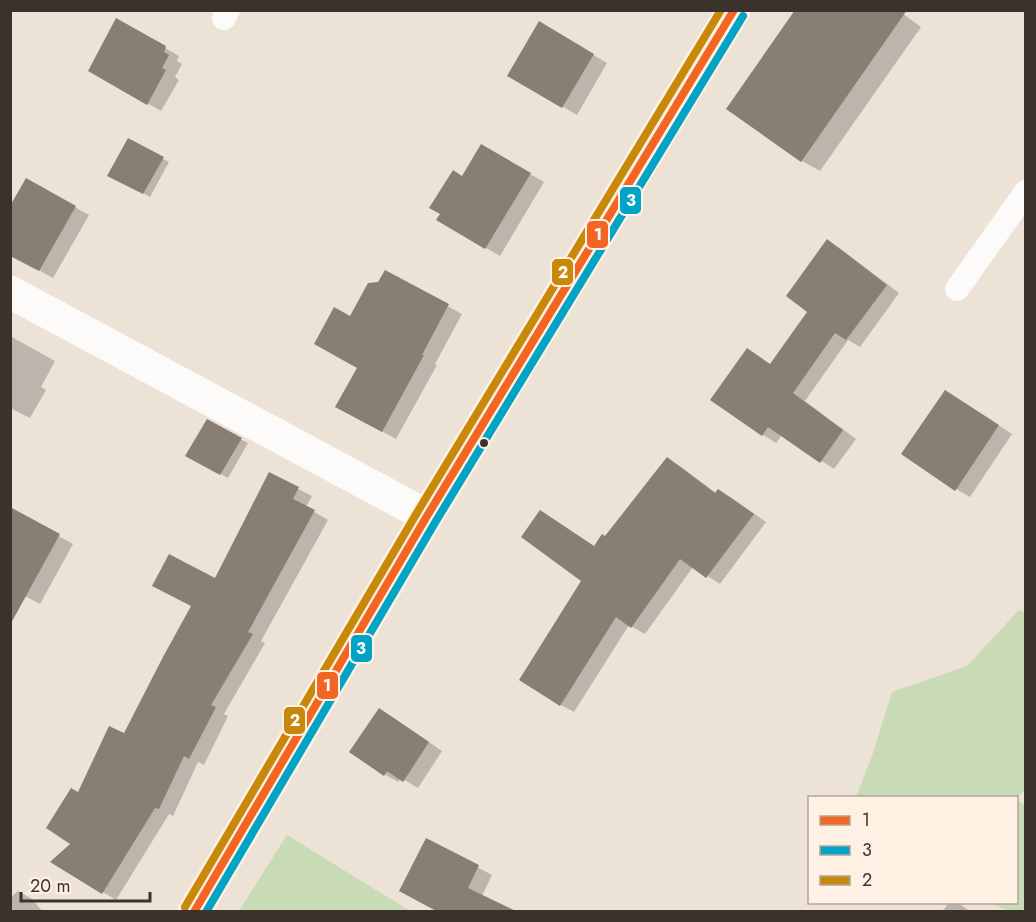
<svg xmlns="http://www.w3.org/2000/svg" width="1036" height="922" viewBox="0 0 1036 922" font-family="Jost,sans-serif">
  <rect width="100%" height="100%" fill="#ede2d6"/>
  <g fill="#c9dab6">
    <path d="M1019 610 1026 613 1025 790 1017 798 856 797 872 756 892 692 967 666Z"/>
    <path d="M1016 799 1025 805V911H1009L991 903 1016 902Z"/>
    <path d="M287 835 410 911H239Z"/>
  </g>
  <g fill="#0003">
    <path d="M898 10 921 27 820 171 802 161 728 109Z"/>
    <path d="M116 20 179 56 177 61 182 64 175 77 179 80 161 111 90 71Z"/>
    <path d="M539 23 607 63 577 115 509 75Z"/>
    <path d="M129 140 169 162 150 197 109 175Z"/>
    <path d="M481 146 544 182 500 256 438 220Z"/>
    <path d="M26 180 89 215 53 278 10 254Z"/>
    <path d="M828 241 841 249 899 293 860 347 848 340 805 401 856 439 834 469 782 435 776 443 763 435 713 400 771 365 809 311Z"/>
    <path d="M386 272 462 314 435 364 437 365 396 439 351 414 358 367 351 318 379 283Z"/>
    <path d="M10 336 55 361 41 387 46 390 30 418 10 408Z"/>
    <path d="M960 400 1012 434 970 497 956 489Z"/>
    <path d="M207 421 248 443 228 478 187 455Z"/>
    <path d="M667 459 680 466 716 493 718 491 732 498 766 522 720 584 693 567 645 634 629 625 574 712 561 705 583 580 595 547 605 538Z"/>
    <path d="M269 474 312 496 306 507 328 520 261 641 265 643 224 714 228 716 204 765 198 762 173 816 169 814 116 900 103 892 72 844 79 794 124 735 216 580Z"/>
    <path d="M10 509 73 544 40 604 10 588Z"/>
    <path d="M394 718 442 751 418 788 401 778 398 782 384 774Z"/>
    <path d="M427 840 492 875 482 896 440 912Z"/>
    <path d="M18 891 32 899 43 912H10V898Z"/>
    <path d="M949 902H957L971 912H942Z"/>
  </g>
  <g fill="#887e72">
    <path d="M795 10H907L801 162 726 109Z"/>
    <path d="M116 18 166 46 164 52 169 55 162 68 166 70 147 105 88 71Z"/>
    <path d="M539 21 594 54 562 108 507 76Z"/>
    <path d="M128 138 164 157 143 194 107 176Z"/>
    <path d="M481 144 531 173 485 249 436 220 440 214 429 208 453 170 462 176Z"/>
    <path d="M26 178 76 206 39 271 10 256V206Z"/>
    <path d="M827 239 887 285 846 340 835 333 793 393 843 430 820 463 768 427 762 436 710 400 747 348 770 364 807 312 786 296Z"/>
    <path d="M385 270 449 304 422 355H424L382 432 335 407 357 368 314 344 334 307 350 316 368 283 378 282Z"/>
    <path d="M945 390 999 425 955 491 901 454Z"/>
    <path d="M207 419 242 438 220 475 185 456Z"/>
    <path d="M667 457 715 493 718 489 754 514 706 578 680 559 631 628 616 617 560 706 519 680 581 581 521 537 540 510 594 546 602 534 605 536Z"/>
    <path d="M269 472 299 487 293 499 315 510 248 632 253 634 211 705 216 707 189 759 184 756 159 809 155 808 102 894 50 862 70 844 46 828 71 788 78 792 109 726 124 733 163 657 191 606 152 586 169 554 215 578Z"/>
    <path d="M10 507 60 534 10 625Z"/>
    <path d="M379 708 429 742 403 782 387 771 384 776 349 752Z"/>
    <path d="M426 838 479 865 468 888 518 912H438L399 891Z"/>
  </g>
  <g fill="none" stroke-linecap="round" stroke-linejoin="round">
    <g stroke="#fcfbf9" stroke-width="24">
      <path d="M224 18 228 10"/>
      <path d="M957 289 1026 192"/>
    </g>
    <path stroke="#fcfbf9" stroke-width="33" d="M10 292 427 516"/>
    <path stroke="#fcfbf9" stroke-width="33" d="M194 912 427 516 699 66 734 10"/>
    <defs>
      <path id="bus-1" d="M194 912 427 516 734 10"/>
      <path id="bus-2" d="M206 912 436 521 743 16"/>
      <path id="bus-3" d="M185 907 418 511 721 10"/>
    </defs>
    <use href="#bus-1" stroke="#fef1e4" stroke-width="12"/>
    <use href="#bus-2" stroke="#fef1e4" stroke-width="12"/>
    <use href="#bus-3" stroke="#fef1e4" stroke-width="12"/>
    <use href="#bus-1" stroke="#f26522" stroke-width="8"/>
    <use href="#bus-2" stroke="#03a3c6" stroke-width="8"/>
    <use href="#bus-3" stroke="#c8890b" stroke-width="8"/>
  </g>
  <circle fill="#3b332b" stroke="#fef1e4" stroke-width="2" cx="484" cy="443" r="5"/>
  <g stroke="#fef1e4" stroke-width="2">
    <rect x="619" y="186" width="23" height="29" rx="6" fill="#03a3c6"/>
    <rect x="586" y="220" width="23" height="29" rx="6" fill="#f26522"/>
    <rect x="551" y="258" width="23" height="28" rx="6" fill="#c8890b"/>
    <rect x="350" y="634" width="23" height="29" rx="6" fill="#03a3c6"/>
    <rect x="316" y="671" width="23" height="29" rx="6" fill="#f26522"/>
    <rect x="283" y="706" width="23" height="29" rx="6" fill="#c8890b"/>
  </g>
  <g font-size="16" text-anchor="middle" font-weight="bold" fill="#fff">
    <text x="631" y="206">3</text>
    <text x="598" y="240">1</text>
    <text x="563" y="278">2</text>
    <text x="361" y="654">3</text>
    <text x="327" y="691">1</text>
    <text x="295" y="726">2</text>
  </g>
  <rect width="1036" height="922" fill="none" stroke="#3b332b" stroke-width="24"/>
  <rect x="808" y="796" width="210" height="108" fill="#fef1e4" stroke="#b0a59a" stroke-width="1.5"/>
  <rect x="820" y="816" width="30" height="9" fill="#f26522" stroke="#b0a59a" stroke-width="1.5"/>
  <text x="862" y="826" font-size="18" fill="#3b332b">1</text>
  <rect x="820" y="846" width="30" height="9" fill="#03a3c6" stroke="#b0a59a" stroke-width="1.5"/>
  <text x="862" y="856" font-size="18" fill="#3b332b">3</text>
  <rect x="820" y="876" width="30" height="9" fill="#c8890b" stroke="#b0a59a" stroke-width="1.5"/>
  <text x="862" y="886" font-size="18" fill="#3b332b">2</text>
  <path d="M21 892v9h129v-9" fill="none" stroke="#3b332b" stroke-width="3"/>
  <text x="30" y="892" font-size="18" fill="#3b332b" stroke="#fef1e4" stroke-width="4.5" paint-order="stroke">20 m</text>
</svg>
